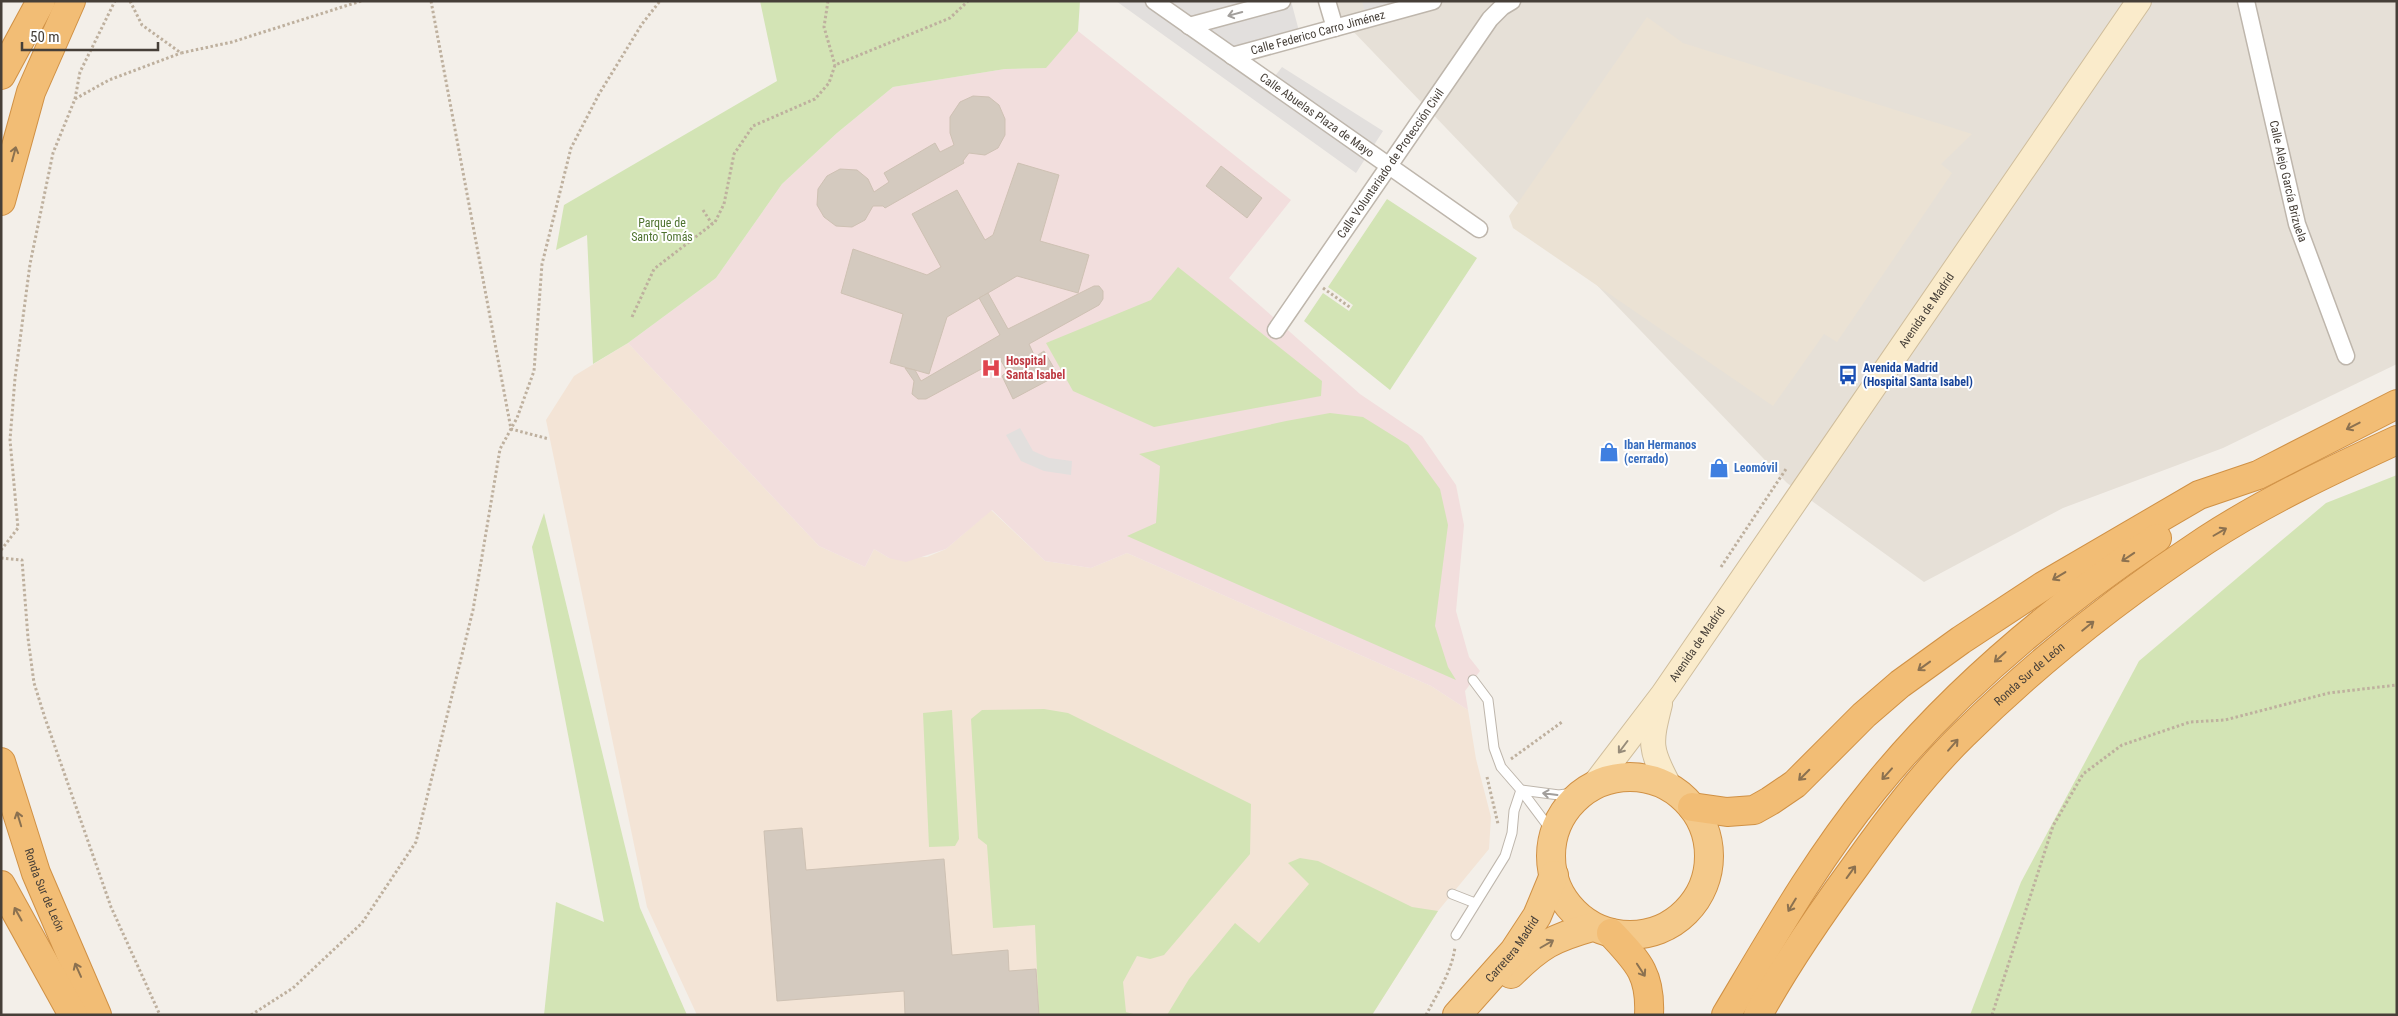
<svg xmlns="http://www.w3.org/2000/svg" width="2398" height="1016" viewBox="0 0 2398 1016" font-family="'Roboto Condensed',sans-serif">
  <rect width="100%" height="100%" fill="#f3efe9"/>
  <path fill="#e6e0d7" d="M1324 1H2397V364L2223 448 2063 508 1924 582 1787 483Z"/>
  <path fill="#f3e4d6" d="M628 343 819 546 865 567 874 549 889 558 927 557 946 549 991 510 1045 561 1091 568 1127 553 1431 686 1468 710 1476 759 1491 817 1489 849 1438 911 1372 1015H697L647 907 546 420 574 376Z"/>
  <path fill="#ebe2d4" d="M1647 17 1683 43 1972 134 1941 164 1952 173 1837 342 1824 334 1773 406 1513 228 1509 216Z"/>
  <path fill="#f2dedd" d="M1078 31 1291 200 1229 278 1360 394 1422 436 1456 485 1464 525 1456 611 1469 657 1480 671 1465 691 1468 710 1431 686 1127 553 1091 568 1045 561 992 510 946 549 906 562 889 558 874 549 865 567 819 546 628 343 716 278 782 184 837 133 893 87 1005 69 1045 68Z"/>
  <g fill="#d3e4b5">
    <path d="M760 1H1080L1078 31 1046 68 1005 69 893 87 837 133 782 184 716 278 628 343 593 364 587 235 556 250 564 205 777 81Z"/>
    <path d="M1387 199 1477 258 1390 390 1304 321 1323 293 1349 311 1353 305 1328 287Z"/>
    <path d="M1178 267 1322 381 1321 396 1154 427 1073 391 1046 343 1151 300Z"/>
    <path d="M1330 413 1363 417 1408 445 1440 489 1448 525 1435 626 1448 667 1456 680 1127 536 1156 523 1160 466 1139 454 1286 421Z"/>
    <path d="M2397 475V1015H1970L2021 882 2139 661 2326 503Z"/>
    <path d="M544 513 640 908 687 1015H544L556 902 604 922 532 547Z"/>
    <path d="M1044 709 1068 713 1251 804 1250 854 1164 955 1150 959 1137 956 1123 982 1126 1012 1137 1015H1039L1035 925 993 928 987 845 978 838 971 719 982 710Z"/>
    <path d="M952 710 959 839 955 846 929 847 923 713Z"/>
    <path d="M1300 858 1318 861 1412 907 1438 911 1372 1015H1167L1189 979 1235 923 1259 943 1309 884 1288 863Z"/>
  </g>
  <g fill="#e2dfdd">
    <path d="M1116 1H1291L1299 31 1236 50 1275 76 1282 67 1383 131 1356 173Z"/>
    <path d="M1362 1H1408L1365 13Z"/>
    <path d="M1020 428 1033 451 1049 458 1072 461 1071 475 1044 471 1021 461 1006 435Z"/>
  </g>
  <g fill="#d4cabf" stroke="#cec1b3">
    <path d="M973 96 989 97 999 105 1005 119V135L998 148 985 155 969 153 963 161 964 163 885 208 883 206H873L865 220 852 227 836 226 824 217 817 205 818 189 827 176 840 169 857 170 868 179 874 192 889 182 884 173 935 143 940 152 954 145 950 133V117L960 102Z"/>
    <path d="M1018 163 1059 175 1040 241 1089 255 1078 293 1017 276 947 317 929 374 890 363 903 314 841 293 853 249 927 275 941 267 912 214 957 190 985 240 993 235Z"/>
    <path d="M1221 166 1262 198 1247 218 1206 186Z"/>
    <path d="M1094 286H1099L1103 291V299L1099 305 1029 344 1035 357 1044 351 1058 375 1013 399 1002 376 1007 371 1000 359 926 399H918L912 394 914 381 905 368 915 370 921 381 1000 335 979 298 988 293 1008 329Z"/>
    <path d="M802 828 806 870 944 859 952 955 1008 950 1009 971 1036 969 1039 1015H905L904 991 777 1001 764 831Z"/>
  </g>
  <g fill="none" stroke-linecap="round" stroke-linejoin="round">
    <defs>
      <g id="service">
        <path d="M1473 680 1488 700 1494 748 1501 767 1521 790 1554 834"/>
        <path d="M1521 790 1559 795 1579 792"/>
        <path d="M1452 894 1475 903"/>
        <path d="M1456 935 1505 856 1512 833 1514 811 1521 790"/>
      </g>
      <g id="minor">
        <path id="s1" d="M1154 1 1479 229"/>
        <path d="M1327 1 1335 28"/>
        <path id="s2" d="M2246 1 2297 224 2346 356"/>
        <path d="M1189 26 1282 1"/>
        <path id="s3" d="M1232 56 1433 1"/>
        <path id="s4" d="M1276 330 1490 19 1502 7 1512 1"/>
      </g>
      <g id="secondary">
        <path d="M1660 704C1650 744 1649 749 1670 787"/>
        <path id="s5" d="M1596 782 1663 694 2139 1"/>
      </g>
      <g id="trunk">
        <circle cx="1630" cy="856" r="79"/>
        <path d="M1511 974C1540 945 1553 938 1592 927"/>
        <path id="s6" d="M1457 1015 1514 951 1537 916 1554 875"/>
      </g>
      <g id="motorway">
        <path d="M1 75 41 1"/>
        <path d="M1 201 31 92 71 1"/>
        <path id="s7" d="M1 762 36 873 97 1015"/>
        <path d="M1692 807 1727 812 1754 810 1770 801 1795 784 1864 715 1900 684 1961 640 2043 586 2199 495 2258 475 2397 404"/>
        <path d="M1 885 73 1015"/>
        <path d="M1611 933C1638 962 1651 974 1649 1015"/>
        <path d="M1726 1015C1772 938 1816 860 1873 790 1953 691 2051 609 2157 538"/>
        <path id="s8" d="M1758 1015C1787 962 1821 913 1857 864 1889 819 1923 774 1963 735 2037 662 2119 597 2206 540 2266 501 2332 470 2397 440"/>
      </g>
    </defs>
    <use href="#service" stroke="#beb6ac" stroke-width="11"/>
    <use href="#minor" stroke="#beb6ac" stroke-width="19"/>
    <use href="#secondary" stroke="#cfbd9c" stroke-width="26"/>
    <use href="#trunk" stroke="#d09145" stroke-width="30"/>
    <use href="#motorway" stroke="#d09145" stroke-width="30"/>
    <g stroke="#beb09e" stroke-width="3" stroke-dasharray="2.5 2.5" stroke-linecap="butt">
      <path d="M130 1 142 25 181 53 232 42 361 1"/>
      <path d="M431 1 511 429 549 439"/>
      <path d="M828 1 824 27 835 65"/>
      <path d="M75 99 80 72 115 1"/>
      <path d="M703 210 712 224"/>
      <path d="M1323 288 1351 308"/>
      <path d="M632 317 654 269 715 222 724 204 734 154 753 126 815 99 829 83 835 65 950 18 968 1"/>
      <path d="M1 550 18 528 10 440 15 378 30 264 53 153 75 99 109 80 181 53"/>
      <path d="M1 558 22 560 28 638 34 683 45 718 111 907 160 1015"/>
      <path d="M1721 567 1786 469"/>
      <path d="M1511 759 1562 722"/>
      <path d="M1487 777 1498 824"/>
      <path d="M251 1015 293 988 362 923 416 842 473 610 500 449 517 418 534 371 542 264 571 148 599 94 642 24 660 1"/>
      <path d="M1426 1015C1437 994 1452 971 1455 947"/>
      <path d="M1992 1015 2053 826 2083 774 2122 745 2190 722 2225 720 2329 693 2397 685"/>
    </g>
    <use href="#service" stroke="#fff" stroke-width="9"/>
    <use href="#minor" stroke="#fff" stroke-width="16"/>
    <use href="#secondary" stroke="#faebcb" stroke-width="24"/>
    <use href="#trunk" stroke="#f4c98a" stroke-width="28"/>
    <use href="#motorway" stroke="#f2bd75" stroke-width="28"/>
  </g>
  <defs><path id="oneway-shaft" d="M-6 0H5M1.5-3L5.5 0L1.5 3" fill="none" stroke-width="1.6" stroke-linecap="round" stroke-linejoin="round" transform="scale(1.25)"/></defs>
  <g stroke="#a29f9c">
    <use href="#oneway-shaft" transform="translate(1235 14) rotate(165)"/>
    <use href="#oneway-shaft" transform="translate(1550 794) rotate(-173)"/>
  </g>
  <g stroke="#8b7150">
    <use href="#oneway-shaft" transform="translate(14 154) rotate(-75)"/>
    <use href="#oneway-shaft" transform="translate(2353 426) rotate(153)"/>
    <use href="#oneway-shaft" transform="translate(2220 532) rotate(-30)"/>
    <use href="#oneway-shaft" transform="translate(2128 557) rotate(146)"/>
    <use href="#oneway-shaft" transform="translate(2059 576) rotate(149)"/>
    <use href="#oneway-shaft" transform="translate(2088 626) rotate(-39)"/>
    <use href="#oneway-shaft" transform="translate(2000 657) rotate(138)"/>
    <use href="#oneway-shaft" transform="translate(1924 666) rotate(144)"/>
    <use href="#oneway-shaft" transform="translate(1953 745) rotate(-49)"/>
    <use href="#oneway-shaft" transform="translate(1887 774) rotate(132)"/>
    <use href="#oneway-shaft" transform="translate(1804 775) rotate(135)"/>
    <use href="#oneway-shaft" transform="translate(19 819) rotate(-107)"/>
    <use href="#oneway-shaft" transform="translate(1851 872) rotate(-54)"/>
    <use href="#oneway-shaft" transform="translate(1792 905) rotate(121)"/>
    <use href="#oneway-shaft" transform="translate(18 914) rotate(-119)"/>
    <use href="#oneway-shaft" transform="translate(78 970) rotate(-114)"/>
    <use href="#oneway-shaft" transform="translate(1641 970) rotate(57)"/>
  </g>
  <use stroke="#978c7a" href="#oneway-shaft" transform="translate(1623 747) rotate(127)"/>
  <use stroke="#8c7659" href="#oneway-shaft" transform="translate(1547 944) rotate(-30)"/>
  <defs>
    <symbol id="hospital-bare" viewBox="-9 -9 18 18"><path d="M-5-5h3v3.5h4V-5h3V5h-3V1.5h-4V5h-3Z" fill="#e0444e" stroke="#fff" stroke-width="2.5" paint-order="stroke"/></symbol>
    <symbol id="bus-bare" viewBox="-9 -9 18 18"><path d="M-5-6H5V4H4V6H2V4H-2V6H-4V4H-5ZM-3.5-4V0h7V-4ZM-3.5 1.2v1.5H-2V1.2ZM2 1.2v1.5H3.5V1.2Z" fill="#1a4fb4" stroke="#fff" stroke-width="2.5" paint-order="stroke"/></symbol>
    <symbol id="shop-bare" viewBox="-9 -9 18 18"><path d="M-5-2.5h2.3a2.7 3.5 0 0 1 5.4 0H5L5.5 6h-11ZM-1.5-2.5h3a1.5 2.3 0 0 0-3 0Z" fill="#3f7fe0" stroke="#fff" stroke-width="2.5" paint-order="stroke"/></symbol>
  </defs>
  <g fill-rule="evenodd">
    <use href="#hospital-bare" x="977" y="354" width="28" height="28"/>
    <use href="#bus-bare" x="1834" y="361" width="28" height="28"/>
    <use href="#shop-bare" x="1595" y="438" width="28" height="28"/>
    <use href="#shop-bare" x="1705" y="454" width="28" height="28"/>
  </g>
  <g text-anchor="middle" stroke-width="4" stroke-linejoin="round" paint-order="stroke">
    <g font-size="12" fill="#463f38" stroke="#fff">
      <text dy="4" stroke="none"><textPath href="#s3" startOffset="89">Calle Federico Carro Jiménez</textPath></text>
      <text dy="4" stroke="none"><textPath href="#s1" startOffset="199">Calle Abuelas Plaza de Mayo</textPath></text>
      <text dy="4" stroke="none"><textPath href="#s4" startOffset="202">Calle Voluntariado de Protección Civil</textPath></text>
      <text dy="4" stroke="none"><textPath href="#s2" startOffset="185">Calle Alejo García Brizuela</textPath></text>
      <text dy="4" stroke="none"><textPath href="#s5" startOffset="576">Avenida de Madrid</textPath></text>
      <text dy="4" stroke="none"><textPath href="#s5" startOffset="171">Avenida de Madrid</textPath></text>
      <text dy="4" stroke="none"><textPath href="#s8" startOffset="438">Ronda Sur de León</textPath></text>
      <text dy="4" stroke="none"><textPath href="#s7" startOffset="135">Ronda Sur de León</textPath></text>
      <text dy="4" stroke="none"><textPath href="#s6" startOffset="86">Carretera Madrid</textPath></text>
    </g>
    <g font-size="12" fill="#4f7330" stroke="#fff">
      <text x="662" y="227">Parque de<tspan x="662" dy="14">Santo Tomás</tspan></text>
    </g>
    <g font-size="12" font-weight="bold" fill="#be3a42" stroke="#fff" text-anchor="start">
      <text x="1006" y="365">Hospital<tspan x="1006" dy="14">Santa Isabel</tspan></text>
    </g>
    <g font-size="12" font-weight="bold" fill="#164399" stroke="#fff" text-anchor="start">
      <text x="1863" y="372">Avenida Madrid<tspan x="1863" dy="14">(Hospital Santa Isabel)</tspan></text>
    </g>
    <g font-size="12" font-weight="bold" fill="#366cbe" stroke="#fff" text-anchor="start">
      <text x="1624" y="449">Iban Hermanos<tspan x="1624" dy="14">(cerrado)</tspan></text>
      <text x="1734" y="472">Leomóvil</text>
    </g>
  </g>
  <rect width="2398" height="1016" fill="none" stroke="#463f38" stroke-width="5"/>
  <path d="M22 42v8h136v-8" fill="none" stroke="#463f38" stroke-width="2.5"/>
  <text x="30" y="42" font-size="15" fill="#463f38" stroke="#ffffff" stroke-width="4" paint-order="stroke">50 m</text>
</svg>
